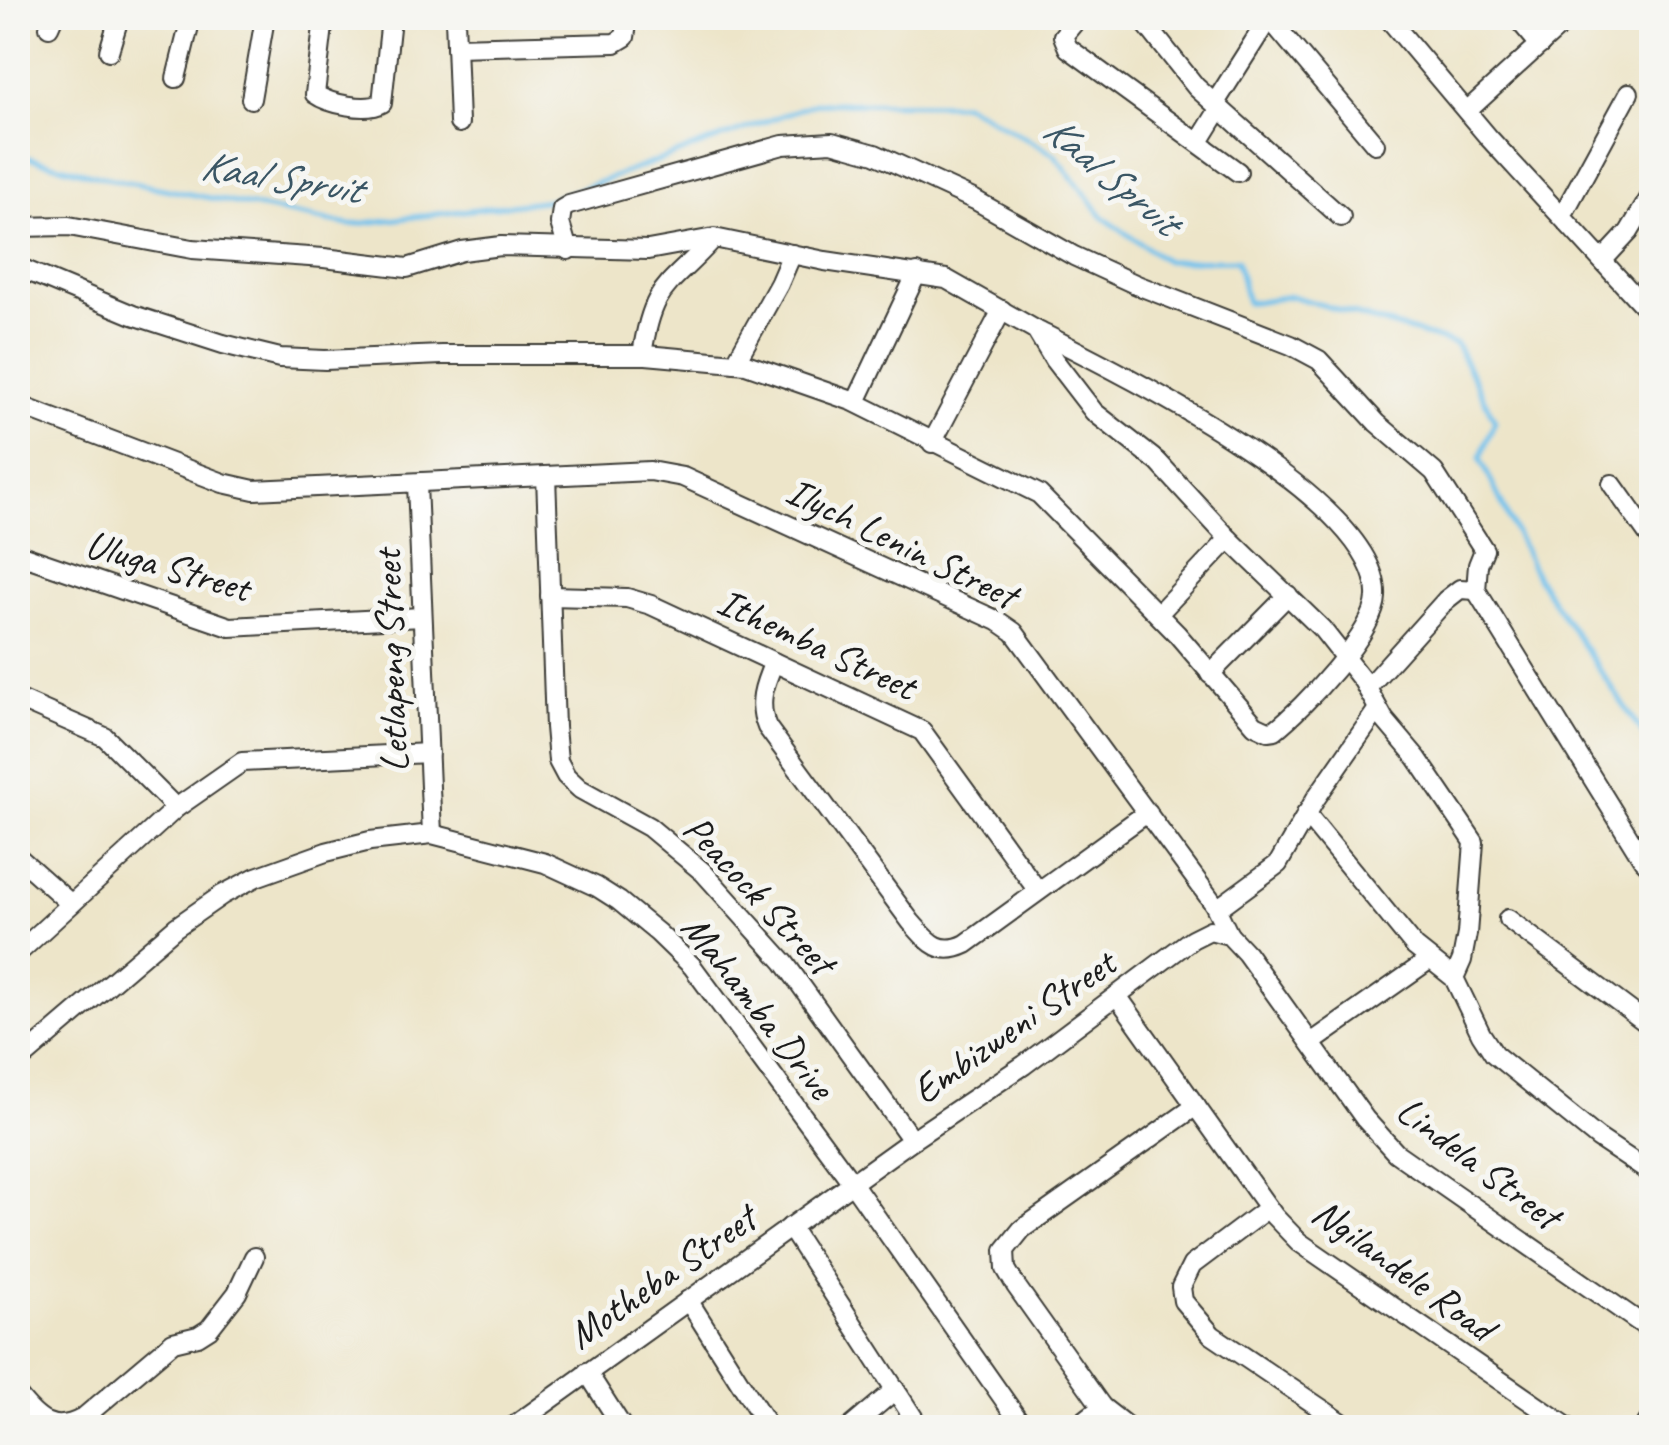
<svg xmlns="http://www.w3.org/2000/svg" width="1669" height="1445" viewBox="0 0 1669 1445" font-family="Caveat,sans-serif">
  <rect width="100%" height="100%" fill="#f6f6f2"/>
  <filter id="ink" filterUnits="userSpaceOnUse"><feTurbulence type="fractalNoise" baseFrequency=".01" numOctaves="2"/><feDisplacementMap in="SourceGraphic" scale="20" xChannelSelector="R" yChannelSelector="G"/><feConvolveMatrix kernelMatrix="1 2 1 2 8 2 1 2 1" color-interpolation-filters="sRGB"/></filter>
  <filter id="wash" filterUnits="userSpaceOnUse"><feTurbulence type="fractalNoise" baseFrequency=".0048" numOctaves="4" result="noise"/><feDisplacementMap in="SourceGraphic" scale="40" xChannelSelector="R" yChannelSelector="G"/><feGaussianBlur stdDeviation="2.25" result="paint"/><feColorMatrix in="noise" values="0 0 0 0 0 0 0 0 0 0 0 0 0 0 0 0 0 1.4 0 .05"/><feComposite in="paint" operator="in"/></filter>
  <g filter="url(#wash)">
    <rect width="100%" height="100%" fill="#ede5c9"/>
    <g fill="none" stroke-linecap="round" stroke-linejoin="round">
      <path stroke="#72c2ed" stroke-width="5" d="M18 155 102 177 349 225 550 200 816 103 965 104 1054 154 1104 218 1166 261 1237 260 1247 303 1291 296 1456 344 1495 421 1480 458 1538 579 1652 747"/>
    </g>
  </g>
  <g filter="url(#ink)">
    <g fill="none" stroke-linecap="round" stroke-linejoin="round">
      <defs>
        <g id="minor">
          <path d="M324 18 315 94C329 104 367 112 382 103L391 18"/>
          <path d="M455 18 459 123"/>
          <path d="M1078 18 1063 36 1068 48 1238 172"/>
          <path d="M1141 18 1196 87 1341 217"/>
          <path d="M1269 18 1375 144"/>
          <path d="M1388 18 1489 138 1652 315"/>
          <path d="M1517 18 1540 45"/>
          <path d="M49 27 53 18"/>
          <path d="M456 47 615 43 625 37 628 18"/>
          <path d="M109 51 119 18"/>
          <path d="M176 78 191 18"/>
          <path d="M251 99 265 18"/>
          <path d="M1215 103 1269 18"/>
          <path d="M1467 111 1569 18"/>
          <path d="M1199 142 1220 108"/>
          <path d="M1562 216 1629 93"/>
          <path d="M18 227 69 226 192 249 324 258 407 268 462 251 501 246 648 250 714 238 825 261 946 279 1036 330 1054 360 1094 412 1158 462 1229 539 1322 629 1363 681 1384 719 1417 758 1474 842 1467 934 1462 960 1454 978"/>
          <path d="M568 250 560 223 562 209 569 205 783 145 832 142 875 154 975 200 1074 256 1137 285 1291 345 1319 360 1377 423 1434 472 1484 550 1478 565 1476 590 1643 860 1652 869"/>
          <path d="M1603 260 1629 232 1652 194"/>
          <path d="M18 267 133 315 223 344 280 358 325 360 442 355H646L746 364 852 401 1039 494 1177 634 1255 725 1268 731 1275 730C1303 708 1375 633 1376 597 1381 500 1113 369 1036 330"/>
          <path d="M642 355C653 282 669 288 713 239"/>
          <path d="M735 363 779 284 792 254"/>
          <path d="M856 402 917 273"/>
          <path d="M18 405 223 483 254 490 650 471 683 477 998 621 1014 632 1214 904 1229 935"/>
          <path d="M932 443 1002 310"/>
          <path d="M546 476 555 727 558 761 566 776 580 789 649 827 703 872 784 962 912 1140"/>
          <path d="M417 484 432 834"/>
          <path d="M1612 484 1652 540"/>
          <path d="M18 554 230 627 422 617"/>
          <path d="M550 596 627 598 651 605 922 731 1038 891"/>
          <path d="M1158 614 1229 539"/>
          <path d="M774 662C764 685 757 703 767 727L911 922C928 941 939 957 966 944L1148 812"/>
          <path d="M1210 674 1288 595"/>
          <path d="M1367 688 1446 600 1460 589 1476 590"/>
          <path d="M18 699 105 737 176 808"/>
          <path d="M1306 814 1415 947 1454 978 1481 1034 1494 1054 1598 1138 1652 1174"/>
          <path d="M18 857 71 904"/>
          <path d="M1217 909 1278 864 1316 798 1378 709"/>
          <path d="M1508 919 1652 1027"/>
          <path d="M18 953 176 808 242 762 429 753"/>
          <path d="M1118 997 1274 1216 1299 1242 1569 1428"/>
          <path d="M1311 1043 1429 960"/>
          <path d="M18 1062 176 927 222 895 256 877 326 852 370 841 432 834 545 863 597 887 619 901 658 933 692 966 853 1184 1024 1428"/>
          <path d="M1268 1208 1192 1265 1181 1287 1183 1301 1212 1335 1350 1428"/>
          <path d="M790 1227 920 1428"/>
          <path d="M688 1300 769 1428"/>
          <path d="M587 1372 623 1428"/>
          <path d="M18 1396C37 1420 53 1435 83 1418L173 1342 198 1336 209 1329 237 1293 254 1257"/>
          <path d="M511 1428 912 1140 1024 1065 1192 939 1210 930 1229 935 1246 953 1365 1119 1396 1153 1652 1331"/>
          <path d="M850 1428 895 1390"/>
          <path d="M1075 1428 1102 1407"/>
          <path d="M1129 1428 1102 1407 1016 1286 1006 1269 1005 1250 1022 1229 1196 1106"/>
          <path d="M1644 1428 1652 1416"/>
        </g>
      </defs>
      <use href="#minor" stroke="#3b3a36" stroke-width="22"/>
      <use href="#minor" stroke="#fff" stroke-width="18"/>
    </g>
  </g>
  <g text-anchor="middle" stroke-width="10" stroke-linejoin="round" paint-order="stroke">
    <g font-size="40" fill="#1c1c1c" stroke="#f6f6f2">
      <text transform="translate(902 542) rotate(26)" y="14">Ilych Lenin Street</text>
      <text transform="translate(168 565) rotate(16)" y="14">Uluga Street</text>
      <text transform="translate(817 643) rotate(25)" y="14">Ithemba Street</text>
      <text transform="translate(390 661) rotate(-92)" y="14">Letlapeng Street</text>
      <text transform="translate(760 894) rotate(47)" y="14">Peacock Street</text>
      <text transform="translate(759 1006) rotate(52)" y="14">Mahamba Drive</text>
      <text transform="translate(1013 1026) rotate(-35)" y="14">Embizweni Street</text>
      <text transform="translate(1479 1162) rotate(37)" y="14">Lindela Street</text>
      <text transform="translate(1404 1269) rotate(36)" y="14">Ngilandele Road</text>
      <text transform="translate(661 1276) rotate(-35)" y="14">Motheba Street</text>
    </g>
    <g font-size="42" font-style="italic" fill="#3a5665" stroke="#f6f6f2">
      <text transform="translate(1112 174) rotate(40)" y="15">Kaal Spruit</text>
      <text transform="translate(281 176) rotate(9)" y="15">Kaal Spruit</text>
    </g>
  </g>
  <rect width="1669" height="1445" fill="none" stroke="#f6f6f2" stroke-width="60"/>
</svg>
